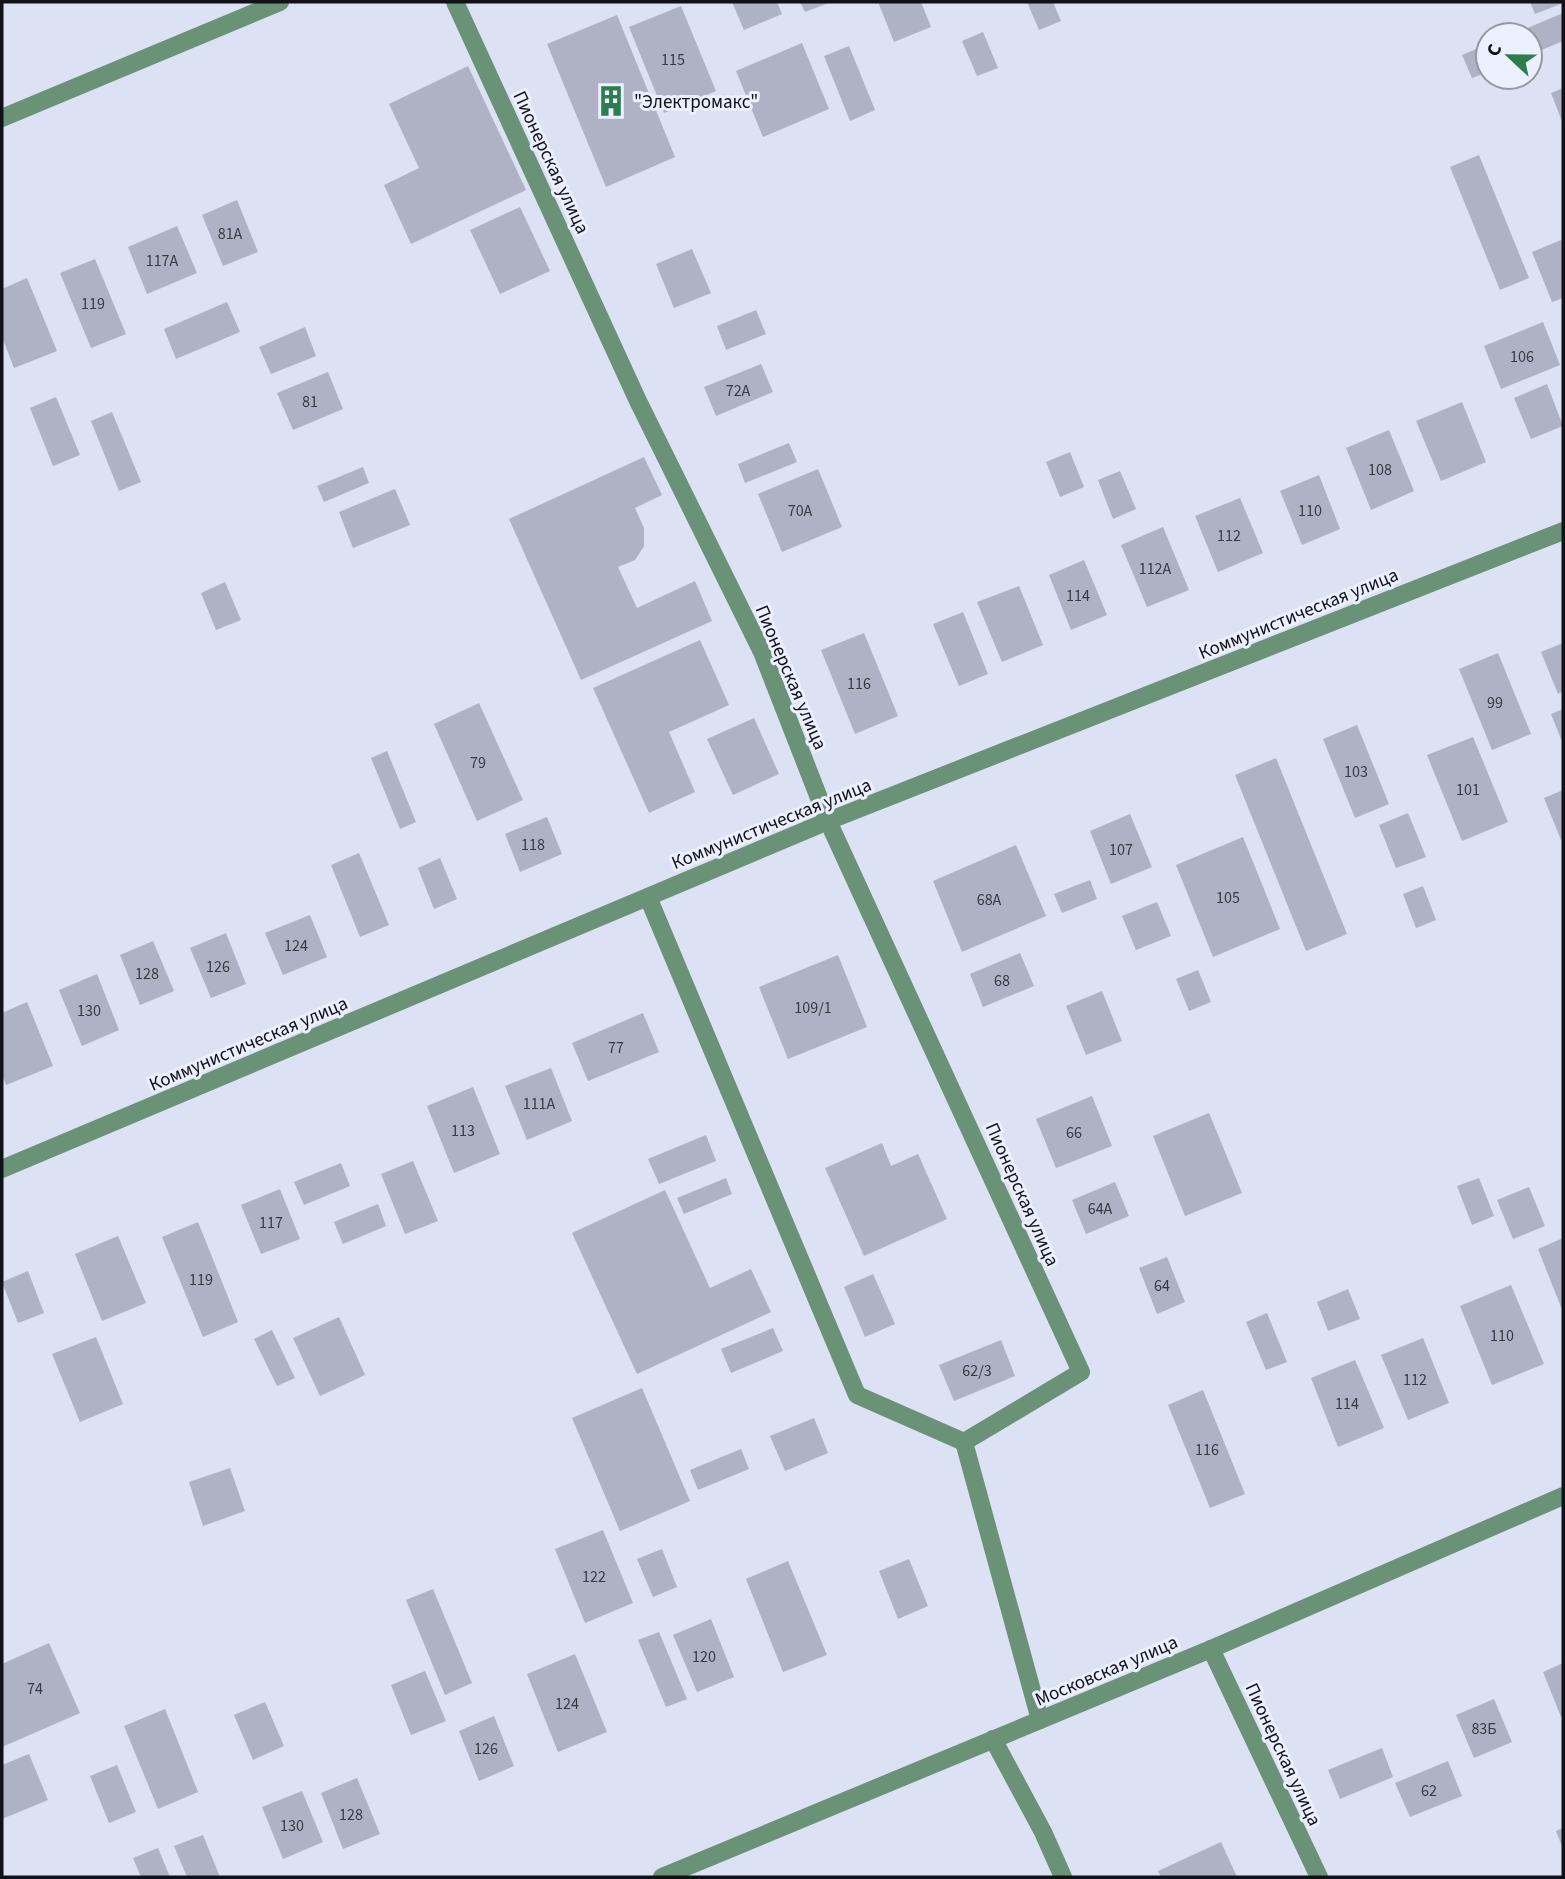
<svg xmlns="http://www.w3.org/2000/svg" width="1565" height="1879" viewBox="0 0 1565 1879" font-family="'Source Sans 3',sans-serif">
  <rect width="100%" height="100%" fill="#dce1f4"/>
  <g fill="#aeb2c4">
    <path d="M732 2H777L782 14 744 30Z"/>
    <path d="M800 2H831L805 12Z"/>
    <path d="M878 2H921L931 27 894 42Z"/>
    <path d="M1027 2H1053L1061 21 1039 30Z"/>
    <path d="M1530 2H1563V3L1535 14Z"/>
    <path d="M681 6 716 91 664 113 629 27Z"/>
    <path d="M1563 13V41L1530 55V35H1511Z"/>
    <path d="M617 15 675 157 606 187 547 44Z"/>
    <path d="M983 32 998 68 977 76 962 41Z"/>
    <path d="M802 43 829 109 763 137 736 71Z"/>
    <path d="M1488 44V72L1472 78 1462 55Z"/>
    <path d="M849 46 875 110 850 121 824 56Z"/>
    <path d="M468 66 526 190 411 244 384 185 419 168 389 104Z"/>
    <path d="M1563 88V124L1551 93Z"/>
    <path d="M1479 155 1529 278 1500 290 1450 167Z"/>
    <path d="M237 200 258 252 223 266 202 215Z"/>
    <path d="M520 207 550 271 500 294 470 230Z"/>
    <path d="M177 226 197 273 147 294 128 247Z"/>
    <path d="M1561 240 1563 245V298L1552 302 1532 252Z"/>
    <path d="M692 249 711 293 674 308 656 264Z"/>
    <path d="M95 259 126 334 91 348 60 273Z"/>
    <path d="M27 278 57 351 14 368 2 337V289Z"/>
    <path d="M227 302 240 332 176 359 164 329Z"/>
    <path d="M756 310 766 334 726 350 717 326Z"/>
    <path d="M1543 322 1560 365 1501 389 1484 346Z"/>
    <path d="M305 327 316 356 271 374 259 347Z"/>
    <path d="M761 364 773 392 716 416 704 387Z"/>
    <path d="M328 372 343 409 293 430 277 393Z"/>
    <path d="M1547 384 1563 426 1531 439 1514 398Z"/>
    <path d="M56 397 80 455 53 466 30 408Z"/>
    <path d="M1462 402 1486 462 1441 481 1416 421Z"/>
    <path d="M112 412 141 482 119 491 91 421Z"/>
    <path d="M1389 430 1414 491 1371 510 1346 448Z"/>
    <path d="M789 443 797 462 745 483 738 464Z"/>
    <path d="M1070 452 1084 487 1060 497 1046 462Z"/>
    <path d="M644 457 662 495 635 508 644 528V546L635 560 618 567 637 608 695 581 712 621 581 680 509 519Z"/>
    <path d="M363 467 369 483 324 502 317 486Z"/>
    <path d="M818 469 842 527 782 552 758 494Z"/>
    <path d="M1120 471 1136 509 1113 519 1098 480Z"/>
    <path d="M1319 475 1340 529 1302 545 1280 491Z"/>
    <path d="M395 489 410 525 353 548 339 512Z"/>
    <path d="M1240 498 1263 553 1218 572 1195 516Z"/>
    <path d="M1163 527 1189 590 1147 607 1121 545Z"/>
    <path d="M1084 560 1107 615 1071 630 1049 575Z"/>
    <path d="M225 582 241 620 216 630 201 593Z"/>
    <path d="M1019 586 1043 645 1002 662 977 602Z"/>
    <path d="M963 612 988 674 959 686 933 624Z"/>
    <path d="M864 633 898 716 855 734 821 650Z"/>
    <path d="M700 640 729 705 669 732 695 792 649 813 593 688Z"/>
    <path d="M1563 643V691L1558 694 1541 652Z"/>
    <path d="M1498 653 1531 734 1492 750 1459 669Z"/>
    <path d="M479 703 523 800 477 821 434 724Z"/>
    <path d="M1563 709V744L1551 714Z"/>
    <path d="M754 718 779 774 733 795 707 739Z"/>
    <path d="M1357 725 1389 804 1355 818 1323 739Z"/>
    <path d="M1473 737 1508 822 1462 841 1427 755Z"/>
    <path d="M387 751 416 822 400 829 371 758Z"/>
    <path d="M1276 758 1347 934 1306 951 1235 775Z"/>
    <path d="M1563 790V839L1561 840 1544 798Z"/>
    <path d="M1408 813 1426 857 1396 868 1379 825Z"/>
    <path d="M1130 814 1152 867 1111 884 1090 831Z"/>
    <path d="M547 817 562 854 520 872 505 834Z"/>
    <path d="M1243 837 1280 929 1213 957 1176 865Z"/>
    <path d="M1016 845 1046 916 962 952 933 881Z"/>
    <path d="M359 853 389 925 360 937 331 865Z"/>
    <path d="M440 858 457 899 434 909 418 868Z"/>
    <path d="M1090 880 1097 899 1062 913 1054 894Z"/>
    <path d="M1423 886 1436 920 1416 928 1403 894Z"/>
    <path d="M1157 902 1171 936 1136 950 1122 916Z"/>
    <path d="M310 915 327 957 283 975 265 933Z"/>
    <path d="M226 933 246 984 211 998 190 948Z"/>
    <path d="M153 941 174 991 140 1005 120 955Z"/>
    <path d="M1020 953 1034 986 983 1007 970 974Z"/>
    <path d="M838 955 867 1027 788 1059 759 987Z"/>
    <path d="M1198 970 1211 1002 1189 1011 1176 979Z"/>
    <path d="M97 974 119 1030 82 1046 59 990Z"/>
    <path d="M1102 991 1122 1041 1086 1055 1066 1006Z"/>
    <path d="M27 1002 53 1066 6 1085 2 1075V1013Z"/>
    <path d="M643 1013 659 1052 588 1081 572 1043Z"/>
    <path d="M551 1068 572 1121 527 1140 505 1086Z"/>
    <path d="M473 1087 500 1154 454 1173 427 1106Z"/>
    <path d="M1092 1096 1112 1146 1056 1168 1036 1119Z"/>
    <path d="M1209 1113 1242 1193 1185 1216 1153 1136Z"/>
    <path d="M706 1135 716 1161 659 1184 648 1159Z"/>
    <path d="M882 1143 891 1166 918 1154 947 1219 864 1256 825 1168Z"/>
    <path d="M413 1161 438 1221 405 1234 381 1174Z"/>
    <path d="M341 1163 350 1186 304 1205 294 1182Z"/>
    <path d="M726 1178 732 1194 684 1214 677 1198Z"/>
    <path d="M1479 1178 1494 1216 1472 1225 1457 1186Z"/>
    <path d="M1115 1182 1129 1216 1086 1234 1072 1200Z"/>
    <path d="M1529 1187 1545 1226 1513 1239 1497 1200Z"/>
    <path d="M280 1189 300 1239 261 1254 241 1205Z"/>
    <path d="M665 1190 710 1288 751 1269 771 1312 637 1374 572 1233Z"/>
    <path d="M378 1204 386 1226 343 1244 334 1222Z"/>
    <path d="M198 1222 238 1322 203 1337 162 1237Z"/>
    <path d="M118 1236 146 1303 102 1321 75 1254Z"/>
    <path d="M1563 1238V1312L1538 1249Z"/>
    <path d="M1167 1257 1185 1302 1157 1314 1139 1268Z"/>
    <path d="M28 1271 44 1313 18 1323 2 1282Z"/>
    <path d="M873 1274 895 1324 865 1337 844 1287Z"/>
    <path d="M1511 1285 1544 1364 1492 1385 1460 1306Z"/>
    <path d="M1348 1289 1360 1319 1328 1331 1317 1302Z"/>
    <path d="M1267 1313 1287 1362 1266 1370 1246 1322Z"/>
    <path d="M339 1317 365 1375 320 1396 293 1338Z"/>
    <path d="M773 1328 783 1351 731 1373 721 1349Z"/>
    <path d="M272 1330 295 1378 277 1386 254 1339Z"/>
    <path d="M96 1337 123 1404 80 1422 52 1354Z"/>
    <path d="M1423 1338 1449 1403 1408 1420 1381 1355Z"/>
    <path d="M1001 1340 1015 1376 954 1401 939 1365Z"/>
    <path d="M1355 1360 1384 1428 1338 1447 1311 1378Z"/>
    <path d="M642 1388 690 1501 620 1531 572 1418Z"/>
    <path d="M1203 1390 1245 1494 1210 1508 1168 1405Z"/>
    <path d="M814 1418 828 1453 785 1471 770 1436Z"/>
    <path d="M741 1449 749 1469 698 1490 690 1470Z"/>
    <path d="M230 1468 245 1511 203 1526 189 1482Z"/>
    <path d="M603 1530 633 1603 585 1623 555 1549Z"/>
    <path d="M662 1549 677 1587 653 1597 637 1559Z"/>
    <path d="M909 1559 928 1606 898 1619 879 1571Z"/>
    <path d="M788 1561 827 1655 783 1672 746 1579Z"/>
    <path d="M433 1589 472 1683 445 1695 406 1600Z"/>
    <path d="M711 1619 734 1677 697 1692 673 1635Z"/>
    <path d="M659 1632 687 1699 666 1707 638 1640Z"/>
    <path d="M49 1643 80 1713 2 1747V1664Z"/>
    <path d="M575 1654 607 1732 558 1752 527 1674Z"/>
    <path d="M1563 1663V1716L1561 1717 1543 1672Z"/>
    <path d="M425 1671 446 1721 411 1735 391 1685Z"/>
    <path d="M1494 1699 1512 1742 1474 1758 1456 1715Z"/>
    <path d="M265 1702 284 1746 253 1760 234 1715Z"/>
    <path d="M165 1709 198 1792 158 1809 124 1726Z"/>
    <path d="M494 1716 514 1766 479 1781 459 1731Z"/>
    <path d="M1382 1748 1393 1777 1340 1799 1328 1770Z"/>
    <path d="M29 1754 48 1800 2 1819V1765Z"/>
    <path d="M1448 1761 1462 1796 1410 1817 1395 1783Z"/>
    <path d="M117 1765 136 1812 109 1823 90 1776Z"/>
    <path d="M357 1778 380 1834 343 1849 321 1793Z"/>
    <path d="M302 1791 323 1842 283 1859 262 1807Z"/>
    <path d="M1563 1828V1849L1556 1831Z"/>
    <path d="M203 1835 220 1877H187L174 1846Z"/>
    <path d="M1221 1842 1237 1877H1161L1158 1871Z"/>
    <path d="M158 1848 170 1877H141L133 1858Z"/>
  </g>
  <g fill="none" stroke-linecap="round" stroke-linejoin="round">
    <g stroke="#6a9276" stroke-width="18">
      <path d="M455 2 638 401 762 652 828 821 1081 1372 964 1442 1040 1720"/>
      <path d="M2 118 280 2"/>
      <path d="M648 897 857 1395 964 1442"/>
      <path d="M2 1169 828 821 1563 531"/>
      <path d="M1211 1649 1319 1877"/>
      <path d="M993 1739 1043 1832 1063 1877"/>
      <path d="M662 1877 1211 1649 1563 1496"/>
    </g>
  </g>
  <defs>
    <symbol id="building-bare" viewBox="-9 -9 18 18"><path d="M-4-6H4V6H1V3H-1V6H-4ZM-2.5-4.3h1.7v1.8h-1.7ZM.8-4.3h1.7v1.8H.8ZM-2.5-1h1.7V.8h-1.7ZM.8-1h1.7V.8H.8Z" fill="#2c7c4c" stroke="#ebeffe" stroke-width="2.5" paint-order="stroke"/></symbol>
  </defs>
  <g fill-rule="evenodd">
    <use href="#building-bare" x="589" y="79" width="44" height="44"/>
  </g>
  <g text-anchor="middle" stroke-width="6" stroke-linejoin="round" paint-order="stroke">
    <g font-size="16" fill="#383a43">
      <text x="673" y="65">115</text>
      <text x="230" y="239">81А</text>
      <text x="162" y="266">117А</text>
      <text x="93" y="309">119</text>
      <text x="1522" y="362">106</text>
      <text x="738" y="396">72А</text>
      <text x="310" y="407">81</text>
      <text x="1380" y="475">108</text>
      <text x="800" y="516">70А</text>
      <text x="1310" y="516">110</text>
      <text x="1229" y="541">112</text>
      <text x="1155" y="574">112А</text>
      <text x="1078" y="601">114</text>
      <text x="859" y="689">116</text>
      <text x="1495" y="708">99</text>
      <text x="478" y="768">79</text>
      <text x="1356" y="777">103</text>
      <text x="1468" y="795">101</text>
      <text x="533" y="850">118</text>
      <text x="1121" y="855">107</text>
      <text x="1228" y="903">105</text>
      <text x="989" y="905">68А</text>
      <text x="296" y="951">124</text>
      <text x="218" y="972">126</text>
      <text x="147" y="979">128</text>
      <text x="1002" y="986">68</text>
      <text x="813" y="1013">109/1</text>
      <text x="89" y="1016">130</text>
      <text x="616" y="1053">77</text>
      <text x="539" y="1109">111А</text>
      <text x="463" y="1136">113</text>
      <text x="1074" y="1138">66</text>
      <text x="1100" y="1214">64А</text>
      <text x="271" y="1228">117</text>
      <text x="201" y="1285">119</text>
      <text x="1162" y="1291">64</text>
      <text x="1502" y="1341">110</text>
      <text x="977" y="1376">62/3</text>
      <text x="1415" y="1385">112</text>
      <text x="1347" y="1409">114</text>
      <text x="1207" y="1455">116</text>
      <text x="594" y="1582">122</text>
      <text x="704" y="1662">120</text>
      <text x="35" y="1694">74</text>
      <text x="567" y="1709">124</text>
      <text x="1484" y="1734">83Б</text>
      <text x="486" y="1754">126</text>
      <text x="1429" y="1796">62</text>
      <text x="351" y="1820">128</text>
      <text x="292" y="1831">130</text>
    </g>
    <g font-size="19" fill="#111218" stroke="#ebeffe" text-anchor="start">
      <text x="634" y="108">"Электромакс"</text>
    </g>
    <g font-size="19" fill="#111218" stroke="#ebeffe">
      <text transform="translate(552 162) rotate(65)" y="7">Пионерская улица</text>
      <text transform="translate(1298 613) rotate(-22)" y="7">Коммунистическая улица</text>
      <text transform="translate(792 677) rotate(67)" y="7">Пионерская улица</text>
      <text transform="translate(771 823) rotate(-22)" y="7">Коммунистическая улица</text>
      <text transform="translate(248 1043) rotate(-23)" y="7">Коммунистическая улица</text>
      <text transform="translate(1023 1194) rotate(66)" y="7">Пионерская улица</text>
      <text transform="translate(1106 1670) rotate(-23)" y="7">Московская улица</text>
      <text transform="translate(1284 1754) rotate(65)" y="7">Пионерская улица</text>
    </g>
  </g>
  <rect width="1565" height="1879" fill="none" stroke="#111218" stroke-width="7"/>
  <g transform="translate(1509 56) rotate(292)"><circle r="33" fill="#ebeffe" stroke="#9497a2" stroke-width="2"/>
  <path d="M0-5L12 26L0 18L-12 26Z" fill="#2c7c4c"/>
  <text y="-10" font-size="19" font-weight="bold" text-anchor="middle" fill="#111218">С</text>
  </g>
</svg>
